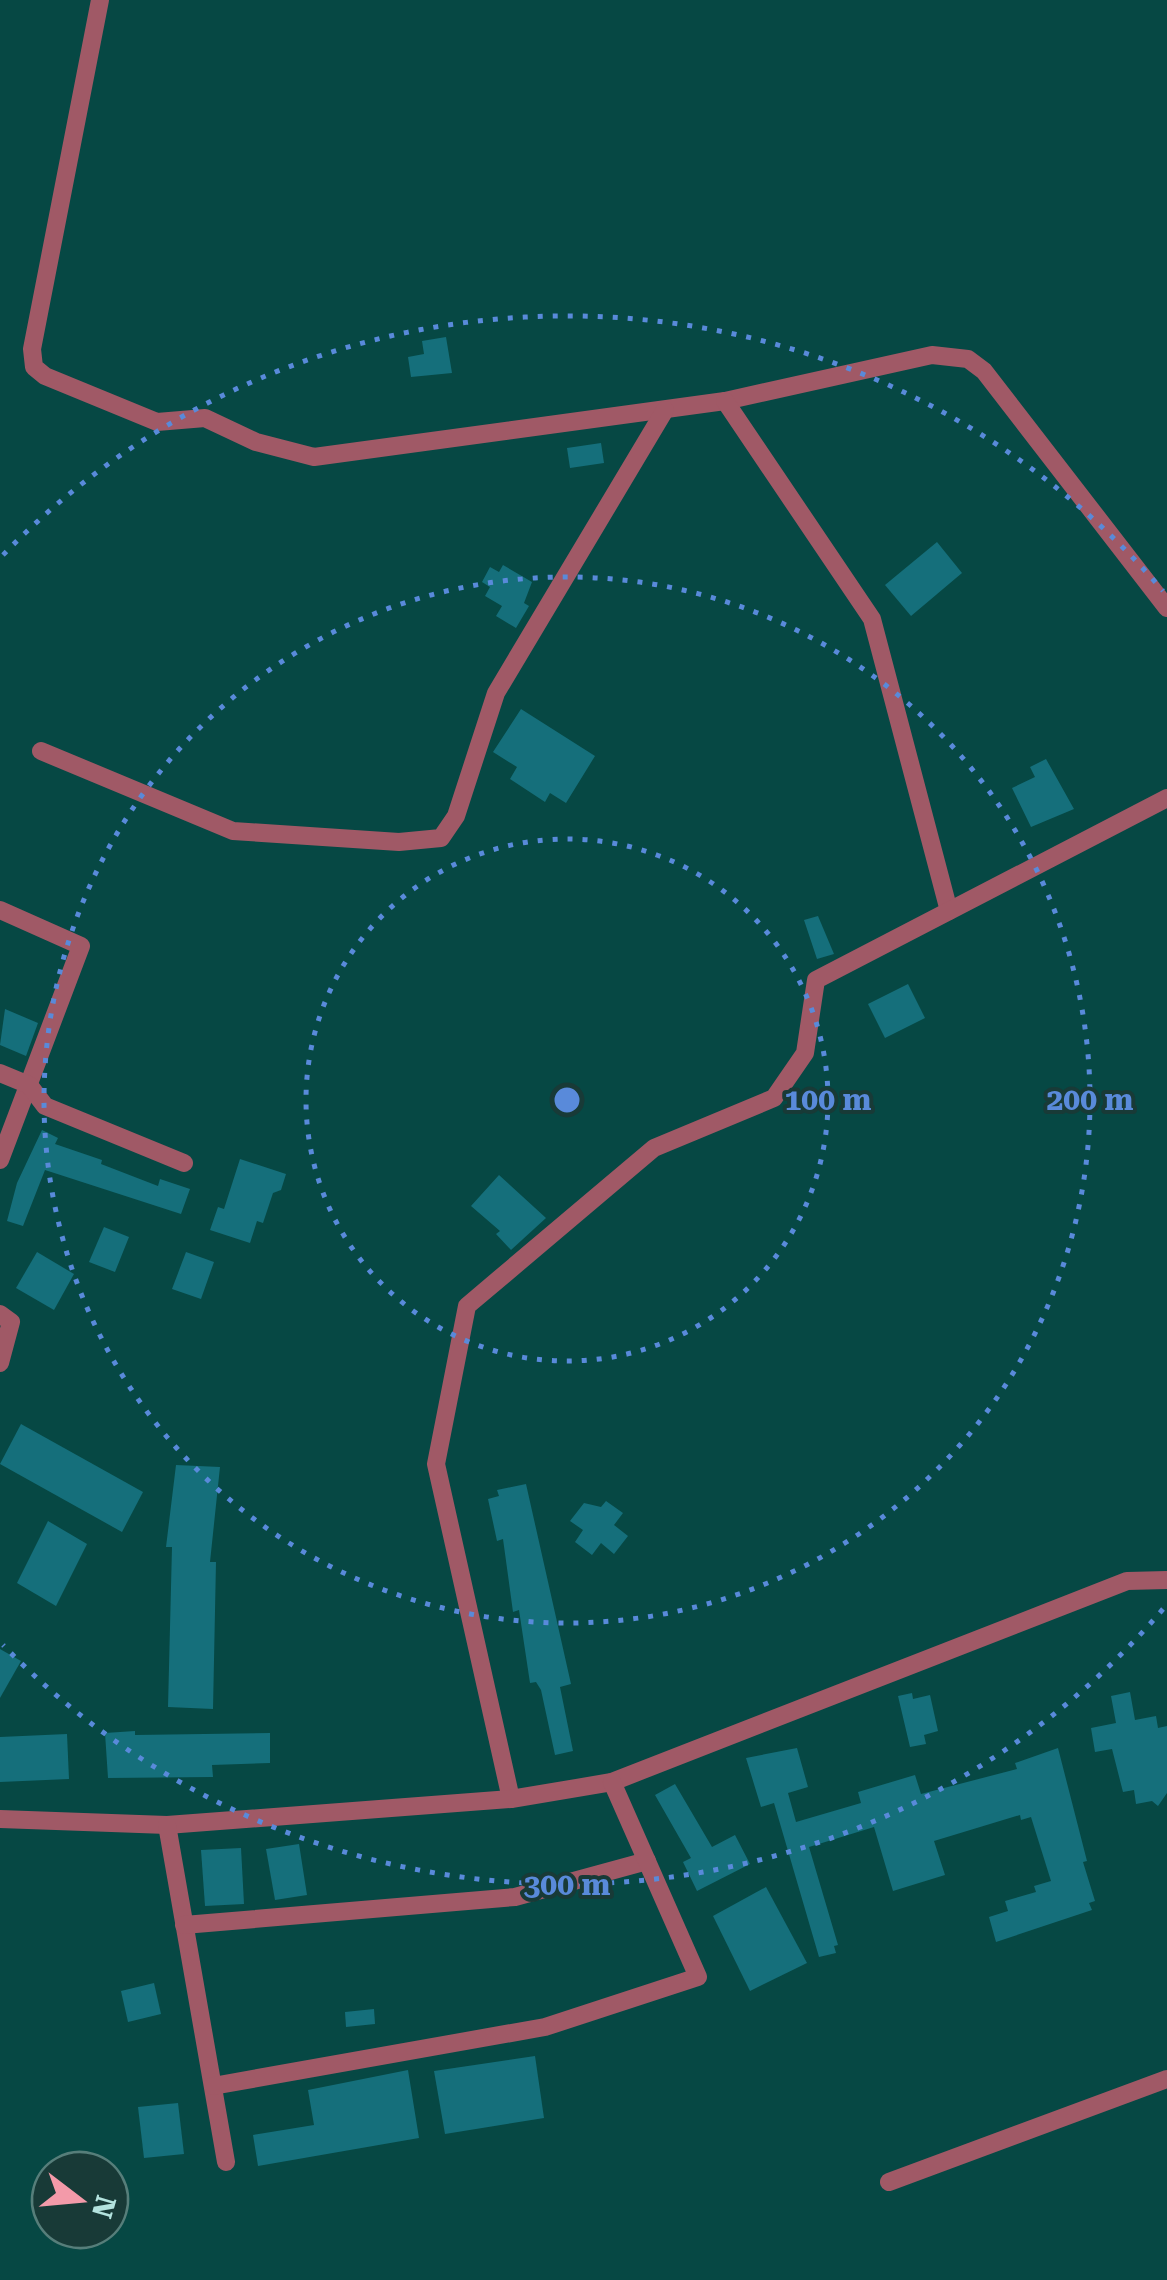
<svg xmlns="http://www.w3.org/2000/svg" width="1167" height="2280" viewBox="0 0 1167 2280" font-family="'Roboto Serif',serif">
  <rect width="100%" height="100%" fill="#064844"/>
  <g fill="#156f7b">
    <path d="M446 337 452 373 411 377 408 357 424 354 422 341Z"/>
    <path d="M601 443 604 463 570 468 567 448Z"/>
    <path d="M937 542 962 573 911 616 885 585Z"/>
    <path d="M503 565 532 582 524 603 529 606 516 628 496 616 502 606 485 596 490 587 482 582 490 567 499 572Z"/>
    <path d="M521 709 595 756 566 803 550 793 545 802 510 779 517 767 493 752Z"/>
    <path d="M1046 759 1074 809 1031 827 1012 788 1035 777 1030 767Z"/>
    <path d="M818 916 834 954 817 959 804 920Z"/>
    <path d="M908 984 925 1018 885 1038 868 1004Z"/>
    <path d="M5 1009 38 1023 26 1056 0 1045Z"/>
    <path d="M42 1130 58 1138 55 1144 102 1160 101 1164 158 1186 160 1179 190 1189 181 1214 45 1170 23 1226 7 1221 17 1183Z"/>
    <path d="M240 1159 286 1174 281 1190 273 1193 263 1223 257 1221 250 1243 210 1230 218 1207 224 1209Z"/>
    <path d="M499 1175 546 1218 511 1250 496 1234 500 1231 471 1206Z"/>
    <path d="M104 1227 129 1237 115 1272 89 1262Z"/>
    <path d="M37 1252 74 1274 54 1310 16 1288Z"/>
    <path d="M186 1252 214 1262 201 1299 172 1289Z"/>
    <path d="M21 1424 143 1492 122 1532 0 1464Z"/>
    <path d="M176 1465 220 1467 210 1562H216L213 1709 168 1707 172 1547H166Z"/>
    <path d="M526 1484 571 1684 560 1687 573 1751 555 1755 541 1690 536 1682 530 1683 519 1610 513 1612 503 1539 497 1541 488 1499 499 1496 497 1490Z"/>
    <path d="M606 1501 623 1513 614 1525 628 1536 614 1554 601 1543 592 1555 575 1542 583 1530 570 1521 584 1503 601 1507Z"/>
    <path d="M48 1521 87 1544 56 1606 17 1583Z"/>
    <path d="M0 1649 21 1661 0 1698Z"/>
    <path d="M1130 1692 1135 1720 1156 1716 1158 1728 1167 1726V1793L1158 1806 1152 1801 1136 1804 1134 1790 1123 1792 1112 1749 1095 1752 1091 1728 1116 1723 1111 1696Z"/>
    <path d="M912 1693 913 1699 930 1695 938 1731 924 1735 926 1744 910 1747 898 1696Z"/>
    <path d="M135 1731V1735L270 1733V1763L212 1765 213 1777 108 1778 105 1733Z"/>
    <path d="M67 1734 69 1779 0 1782V1737Z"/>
    <path d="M797 1748 808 1787 788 1793 796 1822 861 1803 858 1792 915 1775 921 1794 1017 1769 1015 1763 1058 1748 1087 1861 1083 1862 1095 1901 1089 1903 1092 1910 996 1942 989 1917 1008 1911 1005 1901 1036 1892 1034 1886 1051 1881 1031 1817 1021 1820 1020 1815 934 1841 945 1875 893 1891 874 1827 809 1847 838 1945 834 1946 836 1953 819 1957 774 1803 761 1807 746 1758Z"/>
    <path d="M675 1784 712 1847 735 1835 750 1864 697 1891 683 1862 691 1858 655 1795Z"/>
    <path d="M299 1844 307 1895 275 1900 266 1849Z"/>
    <path d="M241 1848 244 1904 205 1906 201 1850Z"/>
    <path d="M766 1887 807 1963 750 1991 713 1916Z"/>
    <path d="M154 1983 161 2014 128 2022 121 1991Z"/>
    <path d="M374 2009 375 2024 346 2027 345 2012Z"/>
    <path d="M535 2056 544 2118 445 2134 434 2071Z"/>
    <path d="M408 2070 419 2138 258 2166 253 2135 314 2125 308 2090Z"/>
    <path d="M178 2103 184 2154 144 2158 138 2107Z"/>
  </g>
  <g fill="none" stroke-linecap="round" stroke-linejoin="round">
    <g stroke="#a05966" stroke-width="18">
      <path d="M100 0 32 349 34 367 45 376 157 422 205 418 256 442 314 457 725 401 932 355 968 359 984 371 1167 608"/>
      <path d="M725 401 872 619 949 911"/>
      <path d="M41 751 233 831 399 842 441 838 456 816 496 693 665 410"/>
      <path d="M0 910 81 946 0 1160"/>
      <path d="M0 1073 29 1085 45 1106 184 1163"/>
      <path d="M0 1314 11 1322 0 1363"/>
      <path d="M511 1799 436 1464 467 1306 654 1148 774 1098 805 1053 816 980 1167 798"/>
      <path d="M0 1819 167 1825 511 1799 612 1782 1127 1581 1167 1580"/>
      <path d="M167 1825 226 2162"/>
      <path d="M184 1925 515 1897 647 1861"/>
      <path d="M213 2086 545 2027 698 1977 612 1782"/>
      <path d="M889 2182 1167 2079"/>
    </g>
  </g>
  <g fill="none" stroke="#598ada" stroke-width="5" stroke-dasharray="5 10">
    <circle cx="567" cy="1100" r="261"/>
    <circle cx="567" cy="1100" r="523"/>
    <path d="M1163 1609A784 784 0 0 1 3 1645M3 555A784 784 0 0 1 1163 591"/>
  </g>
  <circle cx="567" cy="1100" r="15" fill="#598ada" stroke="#183a37" stroke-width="5"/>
  <g font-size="30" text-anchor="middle" font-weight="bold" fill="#598ada" stroke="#183a37" stroke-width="8" stroke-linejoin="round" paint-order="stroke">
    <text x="828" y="1110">100 m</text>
    <text x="1090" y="1110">200 m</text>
    <text x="567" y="1895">300 m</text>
  </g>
  <g transform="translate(80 2200) rotate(106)"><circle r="48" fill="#183a37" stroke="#567e7a" stroke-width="2.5"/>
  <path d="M0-8L18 38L0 25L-18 38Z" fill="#f39aa9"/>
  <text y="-15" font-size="28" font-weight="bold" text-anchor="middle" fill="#b3e3de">N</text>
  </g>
</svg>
